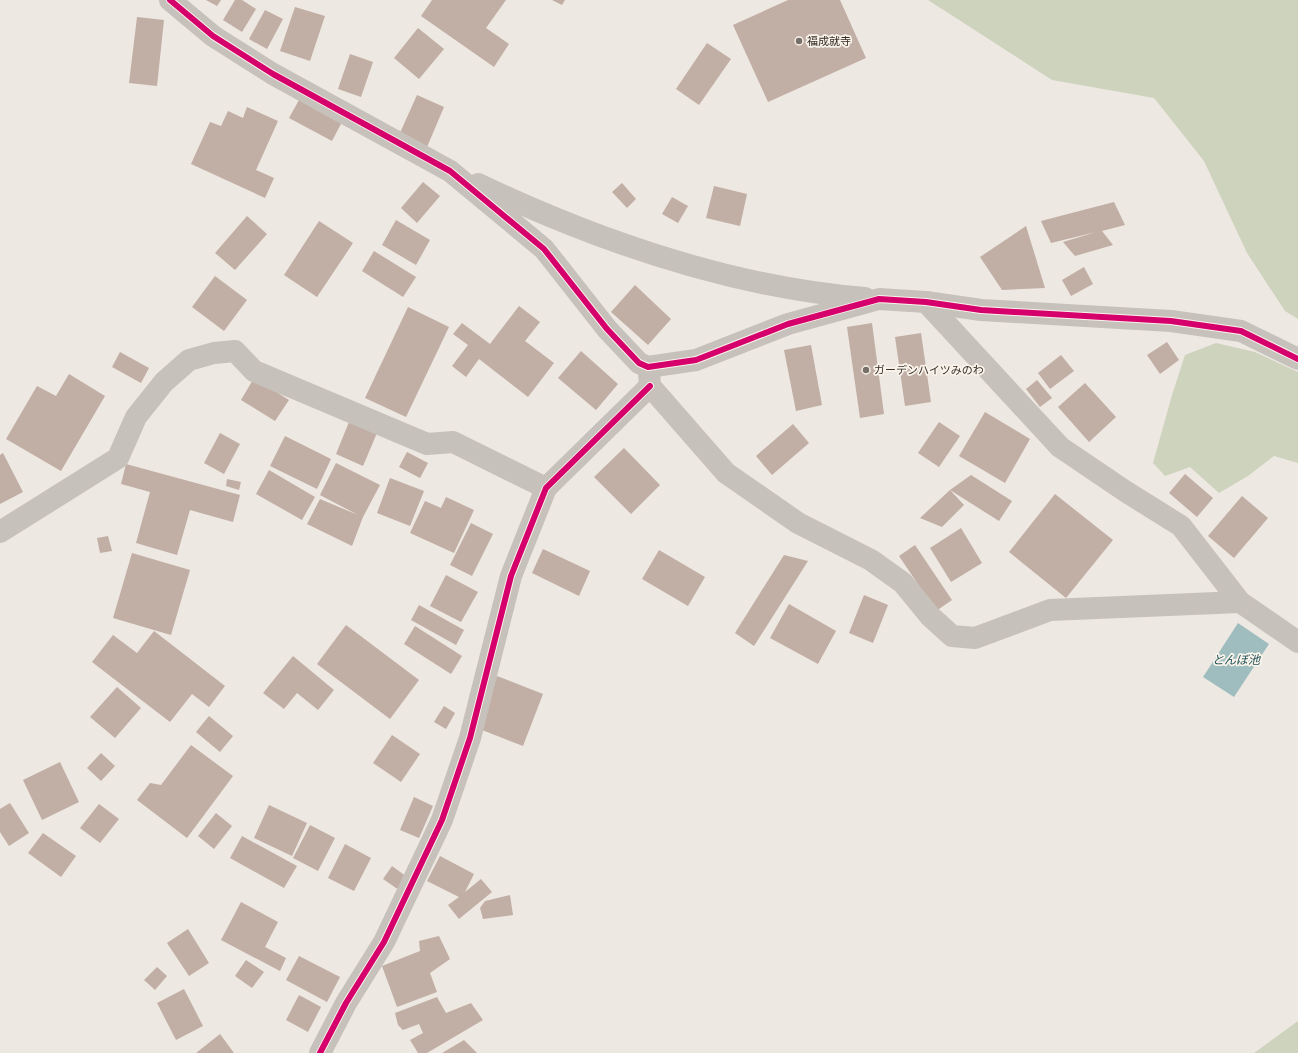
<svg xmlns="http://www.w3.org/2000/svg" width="1298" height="1053" viewBox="0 0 1298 1053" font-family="'Alegreya Sans','Noto Sans JP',sans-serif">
  <rect width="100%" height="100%" fill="#eee8e2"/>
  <g fill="#ced3bd">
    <path d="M928 0H1298V319L1285 311 1247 253 1204 161 1154 98 1052 80Z"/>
    <path d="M1216 343 1255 352 1298 372V463L1274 456 1248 476 1219 493 1190 467 1165 476 1153 463 1172 395 1185 355Z"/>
    <path d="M1298 1021V1053H1254Z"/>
  </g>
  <path fill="#9fbdbe" d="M1238 623 1269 644 1234 697 1203 677Z"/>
  <g fill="#c1aea4">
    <path d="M206 0H221L217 6Z"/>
    <path d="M235 0H242L256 9 242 32 223 20Z"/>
    <path d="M432 0H506L486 28 509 44 494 67 421 16Z"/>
    <path d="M552 0H565L562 5Z"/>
    <path d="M788 0H840L866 58 768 102 733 25Z"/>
    <path d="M295 7 325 16 310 61 280 51Z"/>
    <path d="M265 10 283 19 267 49 249 39Z"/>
    <path d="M137 17 164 20 157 86 129 83Z"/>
    <path d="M418 28 444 49 419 79 394 58Z"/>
    <path d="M707 43 731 59 699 105 676 89Z"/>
    <path d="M350 54 373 62 361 97 338 89Z"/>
    <path d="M417 95 444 107 427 147 399 135Z"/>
    <path d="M299 100 342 122 332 141 289 118Z"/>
    <path d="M247 107 278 121 256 170 274 178 265 198 191 164 210 122 221 126 228 111 243 118Z"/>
    <path d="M423 182 440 196 417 223 401 208Z"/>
    <path d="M622 183 636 199 627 208 612 192Z"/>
    <path d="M714 186 747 194 740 226 706 218Z"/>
    <path d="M672 197 688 206 678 223 662 214Z"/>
    <path d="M1114 202 1125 225 1102 231 1113 245 1075 256 1063 242 1096 232 1051 243 1041 221Z"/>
    <path d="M247 216 267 234 235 270 215 253Z"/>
    <path d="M396 220 430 240 416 265 382 245Z"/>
    <path d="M319 221 353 243 317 297 284 275Z"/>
    <path d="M1026 226 1045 288 1002 290 980 257Z"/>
    <path d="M374 251 416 277 403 297 362 271Z"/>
    <path d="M1084 267 1093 284 1071 296 1062 280Z"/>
    <path d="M215 276 247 300 224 331 192 307Z"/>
    <path d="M635 285 671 319 648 345 611 312Z"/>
    <path d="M519 306 540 322 525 341 554 363 528 397 479 359 466 377 452 366 468 345 453 334 462 323 490 344Z"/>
    <path d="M408 307 449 327 406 417 365 398Z"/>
    <path d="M872 323 884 414 860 418 847 327Z"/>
    <path d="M921 333 931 402 905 406 895 337Z"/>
    <path d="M1167 342 1179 360 1160 374 1147 355Z"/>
    <path d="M811 345 822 405 796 411 784 350Z"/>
    <path d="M581 351 618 384 596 410 558 378Z"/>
    <path d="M120 352 149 368 141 383 112 367Z"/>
    <path d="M1061 355 1074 371 1050 389 1038 373Z"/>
    <path d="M69 374 105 396 61 471 6 439 37 386 56 396Z"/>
    <path d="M254 378 289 400 275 421 241 400Z"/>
    <path d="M1037 380 1052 398 1040 407 1026 389Z"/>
    <path d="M1085 383 1116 417 1089 442 1058 407Z"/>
    <path d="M985 412 1030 439 1005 483 959 456Z"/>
    <path d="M349 422 377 433 363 466 336 454Z"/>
    <path d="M939 422 960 436 939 467 918 453Z"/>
    <path d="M793 424 809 443 772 475 756 456Z"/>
    <path d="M220 433 240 444 224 474 204 463Z"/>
    <path d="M285 436 331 459 317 489 270 466Z"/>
    <path d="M624 448 660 485 631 514 594 477Z"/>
    <path d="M407 452 428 463 420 478 399 467Z"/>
    <path d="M3 453 23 492 0 504V455Z"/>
    <path d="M336 463 380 485 363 517 352 546 307 524 320 499 358 515 320 495Z"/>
    <path d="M126 464 240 495 233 522 190 510 177 555 136 543 150 492 121 484Z"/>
    <path d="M269 470 315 497 302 520 256 494Z"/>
    <path d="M1185 474 1213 498 1197 517 1169 493Z"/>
    <path d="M971 475 1012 501 999 521 950 490 964 505 942 527 920 518 950 490Z"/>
    <path d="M390 478 424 491 410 526 377 513Z"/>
    <path d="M227 479 241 482 239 490 226 486Z"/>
    <path d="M1055 494 1113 540 1066 598 1009 552Z"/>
    <path d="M1242 496 1268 518 1234 558 1208 536Z"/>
    <path d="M446 497 474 510 454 553 410 533 425 501 441 508Z"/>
    <path d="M471 523 493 534 472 576 450 565Z"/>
    <path d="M961 528 982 563 951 582 930 548Z"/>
    <path d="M108 536 112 551 100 553 97 538Z"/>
    <path d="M915 545 952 600 936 611 899 556Z"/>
    <path d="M543 549 590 571 579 596 532 573Z"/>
    <path d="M659 550 705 577 688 606 642 579Z"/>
    <path d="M132 553 190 570 171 635 113 618Z"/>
    <path d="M784 555 808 561 754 646 735 633Z"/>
    <path d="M446 575 478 592 461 622 430 606Z"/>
    <path d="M864 595 888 605 873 643 849 633Z"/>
    <path d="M789 604 836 631 818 664 770 638Z"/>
    <path d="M419 605 464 630 456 645 411 620Z"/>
    <path d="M346 625 419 680 390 719 317 664Z"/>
    <path d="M415 626 462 656 451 674 404 644Z"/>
    <path d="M154 631 225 686 209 707 192 694 170 722 92 662 113 635 137 653Z"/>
    <path d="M293 656 334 690 318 710 297 693 284 709 263 693Z"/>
    <path d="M497 676 543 694 523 746 477 728Z"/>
    <path d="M117 687 141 708 115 738 90 717Z"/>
    <path d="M444 706 455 713 446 729 434 722Z"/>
    <path d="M209 716 233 736 220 752 196 732Z"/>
    <path d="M392 735 420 754 401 782 373 763Z"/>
    <path d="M191 745 233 776 187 838 137 800 150 783 161 785Z"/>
    <path d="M101 753 115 766 101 781 87 768Z"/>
    <path d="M60 762 79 802 42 820 23 780Z"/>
    <path d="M414 797 433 806 419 838 400 830Z"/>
    <path d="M10 803 29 833 9 846 0 832V809Z"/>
    <path d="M99 804 119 819 100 843 80 828Z"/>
    <path d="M269 805 307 823 292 856 254 838Z"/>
    <path d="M216 813 232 826 214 849 198 836Z"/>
    <path d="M310 825 335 838 318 871 293 858Z"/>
    <path d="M43 833 76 856 61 877 28 853Z"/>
    <path d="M242 836 297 866 284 888 230 858Z"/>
    <path d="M345 844 371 858 354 891 328 878Z"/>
    <path d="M440 856 474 874 465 892 481 879 492 892 459 919 448 905 459 897 427 881Z"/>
    <path d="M392 866 407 877 399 890 383 879Z"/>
    <path d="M510 895 513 915 483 919 480 908 485 901Z"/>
    <path d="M241 902 278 922 265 947 286 958 280 971 221 940Z"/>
    <path d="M188 929 209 963 189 976 167 943Z"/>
    <path d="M439 936 450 959 430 973 437 992 397 1007 382 966 420 951 419 941Z"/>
    <path d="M299 956 340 977 327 1002 286 980Z"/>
    <path d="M246 960 264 972 252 988 235 976Z"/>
    <path d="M157 967 167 976 155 990 144 980Z"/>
    <path d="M184 989 203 1026 176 1040 157 1003Z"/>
    <path d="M299 995 321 1007 308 1032 286 1020Z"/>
    <path d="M437 997 446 1013 471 1003 483 1020 427 1053H418L410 1040 423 1033 419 1024 403 1030 398 1025 395 1013Z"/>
    <path d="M220 1034 234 1053H196Z"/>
    <path d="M464 1040 477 1053H442Z"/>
  </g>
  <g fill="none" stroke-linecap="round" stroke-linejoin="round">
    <g stroke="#c7c1bb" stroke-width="22">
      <path d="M170 0 213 36 273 74 450 171 544 249 607 329 639 363 648 367 696 360 788 324 879 299 926 302 981 310 1171 321 1241 331 1298 359"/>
      <path d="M478 184C600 242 730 287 865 298"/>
      <path d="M926 302 1060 447 1125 491 1181 526 1240 602 1298 642"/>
      <path d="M649 372 650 386 726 473 798 523 871 560 903 583 930 616 952 636 975 638 1050 610 1240 602"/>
      <path d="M0 532 118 458 136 417 164 382 189 360 214 353 235 351 254 371 427 444 453 442 546 488"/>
      <path d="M320 1053 346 1003 384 942 442 820 470 738 511 576 546 488 650 386"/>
    </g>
    <defs>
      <g id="cycleway">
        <path d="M170 0 213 36 273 74 450 171 544 249 607 329 639 363 648 367 696 360 788 324 879 299 926 302 981 310 1171 321 1241 331 1298 359"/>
        <path d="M320 1053 346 1003 384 942 442 820 470 738 511 576 546 488 650 386"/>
      </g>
    </defs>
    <use href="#cycleway" stroke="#f9f3ea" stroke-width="8"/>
    <use href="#cycleway" stroke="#d6006c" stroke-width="6"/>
  </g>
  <g fill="#776f6a" stroke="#f9f3ea" stroke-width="1.5">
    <circle cx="799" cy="41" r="4"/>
    <circle cx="866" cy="370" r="4"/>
  </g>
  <g text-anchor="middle" stroke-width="3.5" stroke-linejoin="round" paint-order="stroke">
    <g font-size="11" fill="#372e29" stroke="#f9f3ea" text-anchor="start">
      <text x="807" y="45">福成就寺</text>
      <text x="874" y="374">ガーデンハイツみのわ</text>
    </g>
    <g font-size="12" font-style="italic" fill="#1f5158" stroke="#f9f3ea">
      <text x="1236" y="664">とんぼ池</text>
    </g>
  </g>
</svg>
